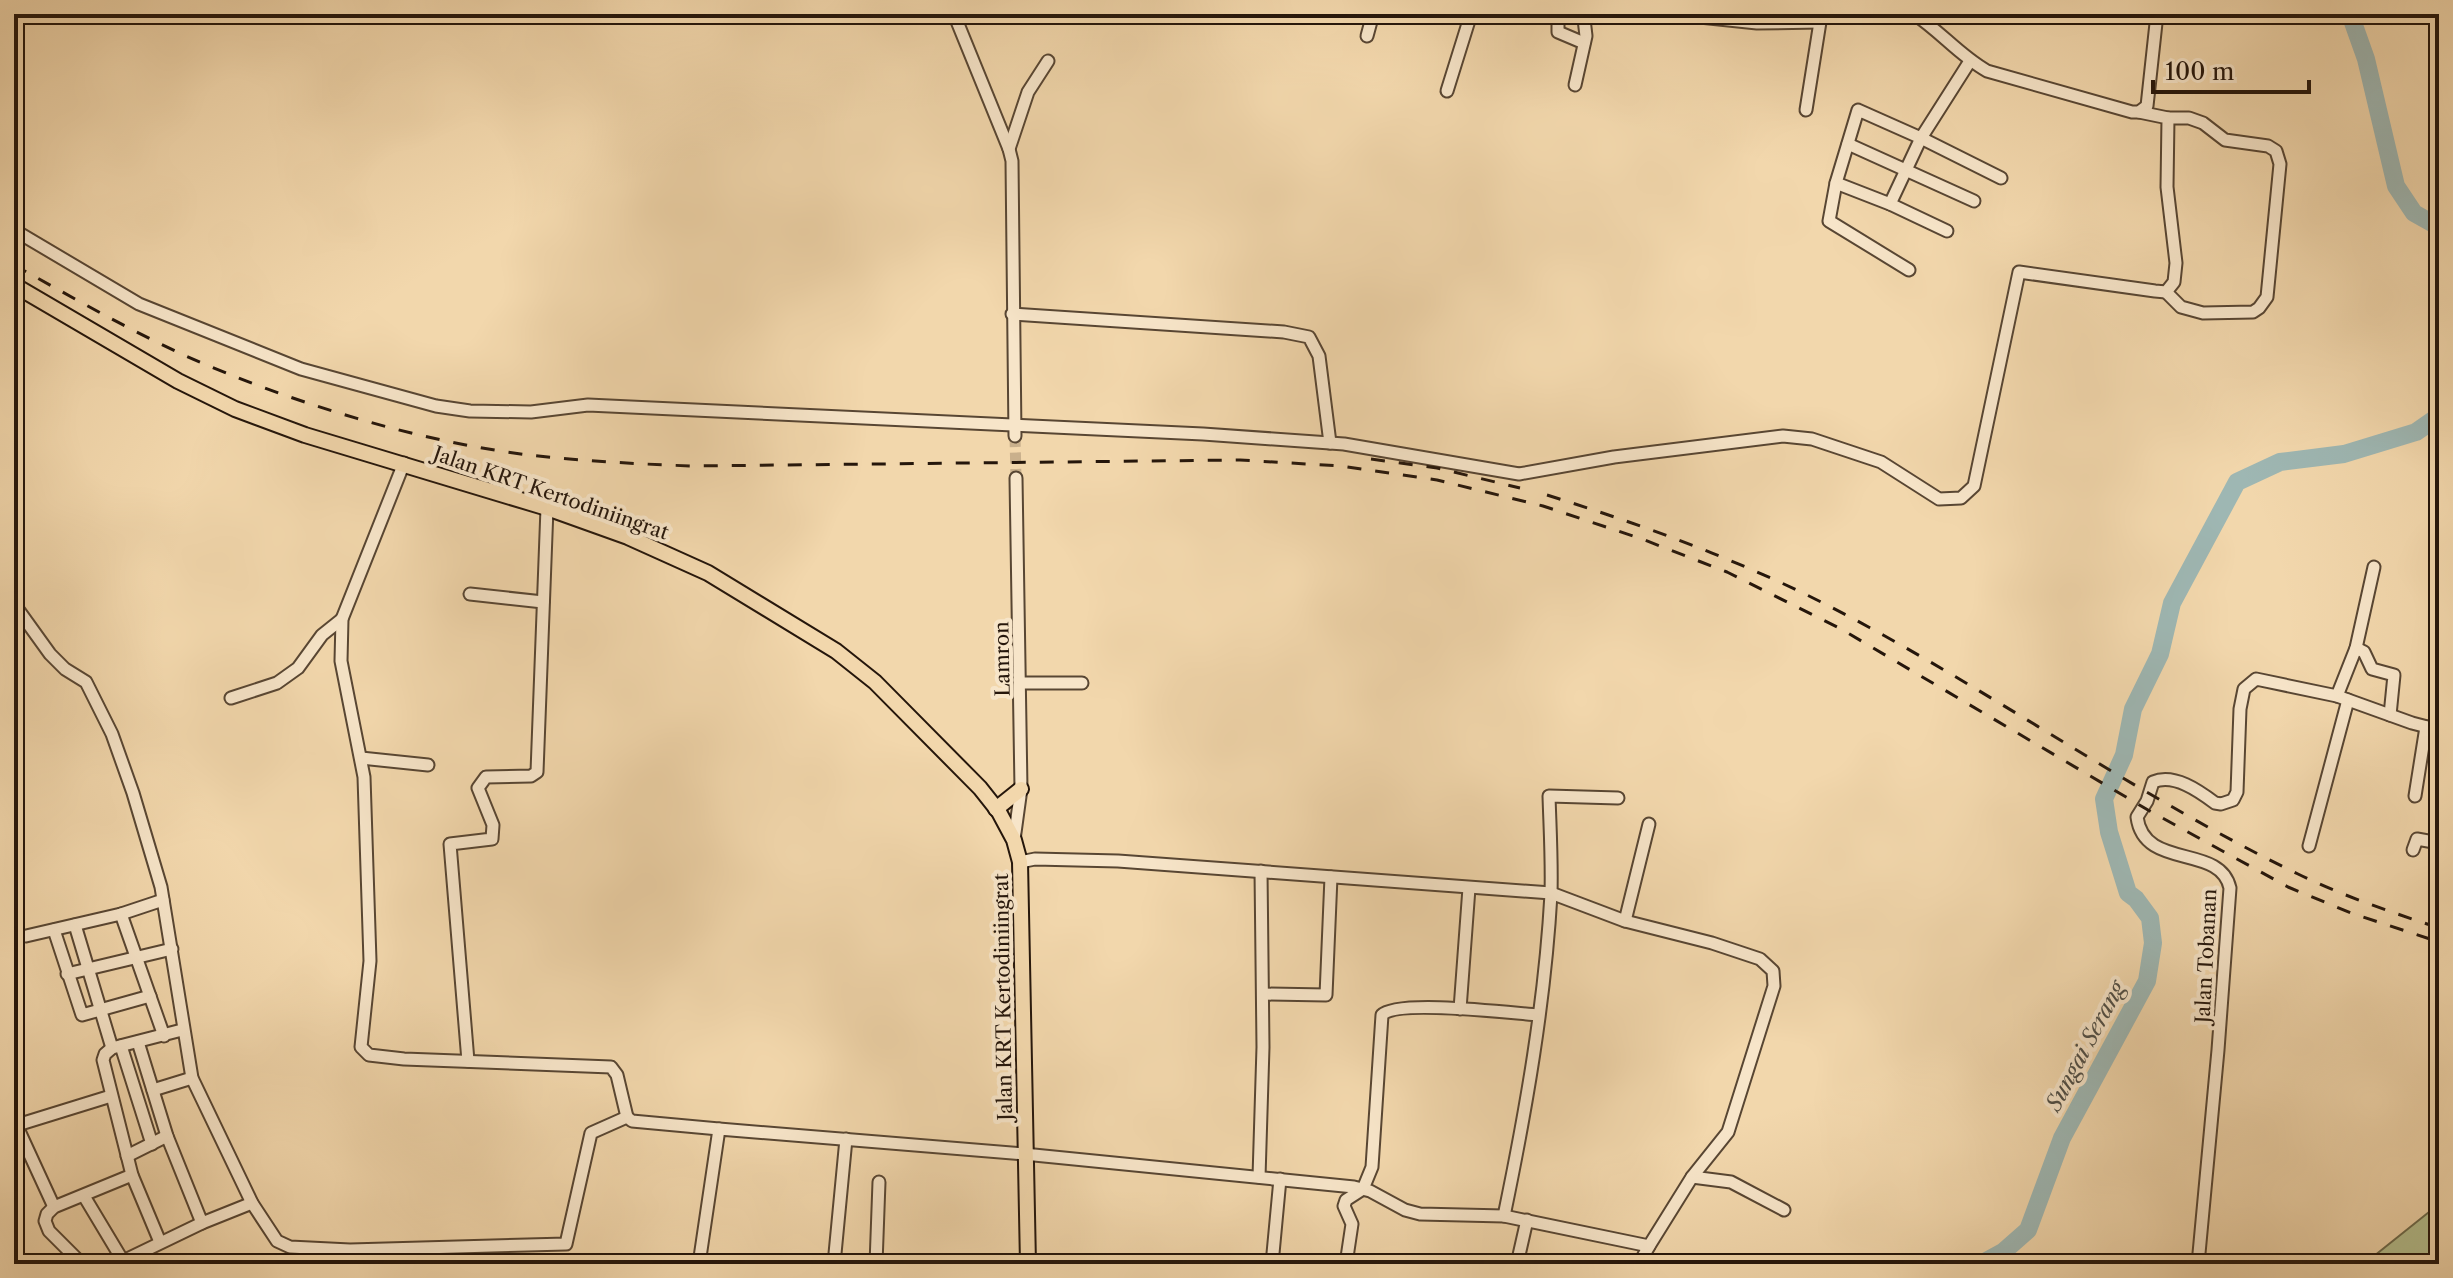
<svg xmlns="http://www.w3.org/2000/svg" width="2453" height="1278" viewBox="0 0 2453 1278" font-family="'Libre Caslon Text',serif">
  <rect width="100%" height="100%" fill="#f2d7ac"/>
  <filter id="stains"><feTurbulence type="fractalNoise" baseFrequency=".0025" numOctaves="4"/><feColorMatrix values="0 0 0 0 .2 0 0 0 0 .09 0 0 0 0 .02 0 0 0 .5 -.17"/></filter>
  <radialGradient id="worn" r=".72"><stop offset=".6" stop-color="#630" stop-opacity="0"/><stop offset="1" stop-color="#630" stop-opacity=".3"/></radialGradient>
  <path fill="#b4bf8e" stroke="#6c6a4c" stroke-width="2" d="M2439 1204V1264H2364Z"/>
  <g fill="none" stroke-linecap="round" stroke-linejoin="round">
    <g stroke="#9eb7b3" stroke-width="18">
      <path d="M2350 14 2366 59 2396 186 2414 213 2439 227"/>
      <path d="M1981 1264 2003 1252 2028 1230 2062 1138 2147 981 2153 943 2150 918 2136 899 2128 893 2109 832 2104 799 2124 755 2133 709 2160 654 2172 603 2237 482 2280 462 2344 454 2416 432 2439 416"/>
    </g>
    <path stroke="#c9b08c" stroke-width="11" stroke-dasharray="11 5.5" stroke-linecap="butt" d="M1015 436 1016 478"/>
    <defs>
      <g id="minor">
        <path d="M954 14 1009 149 1012 161 1015 436"/>
        <path d="M1303 14 1305 15"/>
        <path d="M1558 14V32L1584 43"/>
        <path d="M1671 14 1757 23 1820 22"/>
        <path d="M1914 14C1940 31 1960 56 1987 71L2132 112H2139L2147 106 2157 14"/>
        <path d="M1367 36 1373 14"/>
        <path d="M1575 85 1586 36 1584 19 1588 14"/>
        <path d="M1447 91 1471 14"/>
        <path d="M1806 110 1820 22 1824 14"/>
        <path d="M1848 144 1974 201"/>
        <path d="M1009 149 1028 92 1048 61"/>
        <path d="M1836 183 1890 204 1947 231"/>
        <path d="M1890 204 1921 138 1970 61"/>
        <path d="M14 230 139 304 301 369 436 406 470 411 531 412 588 405 1203 434 1344 444 1519 474 1614 457 1783 436 1812 439 1881 462 1939 499 1961 498 1974 486 2019 272 2155 291 2166 292 2174 282 2176 263 2167 187 2168 118 2139 112"/>
        <path d="M1909 270 1829 221 1836 183 1858 110 1921 138 2001 178"/>
        <path d="M2166 292 2181 307 2203 313 2253 312 2259 308 2267 297 2280 164 2276 151 2268 146 2225 140 2203 123 2189 118H2168"/>
        <path d="M1012 314 1284 332 1309 337 1319 356 1330 443"/>
        <path d="M404 463 342 619 341 661 364 777 370 961 361 1047 369 1055 404 1059 611 1067 617 1075 627 1117"/>
        <path d="M470 594 543 602"/>
        <path d="M14 604 50 654 65 669 86 682 112 734 133 793 161 887 192 1078 252 1203 277 1241 290 1247 350 1250 566 1244 591 1133 627 1117 632 1121 719 1129"/>
        <path d="M2356 648 2364 652 2372 669 2394 675 2390 715"/>
        <path d="M1020 683H1082"/>
        <path d="M2337 696 2356 648 2374 567"/>
        <path d="M231 698 277 683 298 668 322 635 342 619"/>
        <path d="M361 758 428 765"/>
        <path d="M2415 796 2426 727"/>
        <path d="M1014 840 1021 789 1016 478"/>
        <path d="M2309 846 2348 700"/>
        <path d="M2413 850 2417 839 2439 843"/>
        <path d="M121 914 164 1036"/>
        <path d="M1625 921 1649 824"/>
        <path d="M75 925 112 1048"/>
        <path d="M54 930 82 1015 150 996"/>
        <path d="M26 936 121 914 163 900"/>
        <path d="M67 974 172 949"/>
        <path d="M1263 994 1326 995 1331 877"/>
        <path d="M1460 1009 1469 888"/>
        <path d="M138 1042 167 1136 202 1223"/>
        <path d="M121 1046 152 1144"/>
        <path d="M468 1061 450 844 492 839 493 825 478 788 486 777 531 776 537 772 547 508"/>
        <path d="M153 1090 192 1078"/>
        <path d="M14 1120 54 1207"/>
        <path d="M14 1126 111 1096"/>
        <path d="M127 1156 167 1136"/>
        <path d="M1259 1177 1263 1047 1261 871"/>
        <path d="M1692 1177 1731 1182 1784 1210"/>
        <path d="M84 1196 123 1261"/>
        <path d="M1504 1216C1526 1110 1545 1002 1551 894 1552 861 1550 828 1549 796L1618 798"/>
        <path d="M160 1242 132 1175 103 1060 105 1054 112 1048 182 1030"/>
        <path d="M335 1250 337 1264"/>
        <path d="M82 1264 49 1231 45 1221 47 1214 54 1207 132 1175"/>
        <path d="M117 1264 202 1223 252 1203"/>
        <path d="M699 1264 719 1129 1024 1154 1354 1187 1370 1191 1405 1210 1420 1214 1504 1216 1649 1246 1692 1177 1728 1132 1774 986 1773 971 1760 959 1712 943 1625 921 1551 893 1118 861 1035 859 1020 862"/>
        <path d="M834 1264 846 1139"/>
        <path d="M876 1264 879 1182"/>
        <path d="M1272 1264 1280 1179"/>
        <path d="M1346 1264 1352 1224 1344 1206 1346 1200 1363 1189 1372 1167 1382 1015C1397 999 1511 1013 1538 1015"/>
        <path d="M1517 1264 1527 1220"/>
        <path d="M1639 1264 1649 1246"/>
        <path d="M2198 1264 2218 1050 2230 888C2220 843 2144 871 2137 817L2147 801 2153 782C2174 773 2199 791 2215 803L2221 804 2233 800 2237 792 2240 709 2244 689 2256 679 2337 696 2412 723 2439 730"/>
      </g>
      <g id="major">
        <path d="M14 285 178 381 235 409 305 435 547 508 628 537 708 573 836 651 875 682 980 788 999 812 1014 840 1020 862 1028 1264"/>
        <path d="M996 809 1021 789"/>
      </g>
    </defs>
    <use href="#minor" stroke="#584633" stroke-width="15"/>
    <use href="#major" stroke="#25160b" stroke-width="18"/>
    <use href="#minor" stroke="#f7e5c9" stroke-width="11"/>
    <use href="#major" stroke="#f2d7ac" stroke-width="14"/>
    <g stroke="#25160b" stroke-width="3" stroke-dasharray="14 14" stroke-linecap="butt">
      <path d="M14 265C70 296 127 329 186 356 290 402 415 441 529 455 583 461 637 464 692 466L1240 460 1340 466 1437 480 1543 506 1642 539 1727 572 1841 629 2148 810 2288 887 2351 913 2439 942"/>
      <path d="M1371 459 1437 468 1520 488"/>
      <path d="M1547 495C1652 528 1753 565 1850 617 2002 698 2143 799 2298 874 2343 896 2391 912 2439 928"/>
    </g>
  </g>
  <g text-anchor="middle" stroke-width="8" stroke-linejoin="round" paint-order="stroke">
    <g font-size="20" fill="#25160b" stroke="#f7e5c9">
      <text transform="translate(551 493) rotate(19)" y="7">Jalan KRT Kertodiniingrat</text>
      <text transform="translate(1002 659) rotate(-91)" y="7">Lamron</text>
      <text transform="translate(2206 956) rotate(-87)" y="7">Jalan Tobanan</text>
      <text transform="translate(1003 997) rotate(-91)" y="7">Jalan KRT Kertodiniingrat</text>
    </g>
    <g font-size="22" font-style="italic" fill="#4f4e46" stroke="#f7e5c9">
      <text transform="translate(2085 1046) rotate(-62)" y="8">Sungai Serang</text>
    </g>
  </g>
  <rect width="2453" height="1278" fill="none" stroke="#f2d7ac" stroke-width="48"/>
  <rect x="16" y="16" width="2421" height="1246" fill="none" stroke="#25160b" stroke-width="4"/>
  <rect x="24" y="24" width="2405" height="1230" fill="none" stroke="#25160b" stroke-width="2"/>
  <path d="M2153 80v12h156v-12" fill="none" stroke="#25160b" stroke-width="4"/>
  <text x="2165" y="80" font-size="24" fill="#25160b" stroke="#f7e5c9" stroke-width="6" paint-order="stroke">100 m</text>
  <rect width="100%" height="100%" filter="url(#stains)"/>
  <rect width="100%" height="100%" fill="url(#worn)"/>
</svg>
